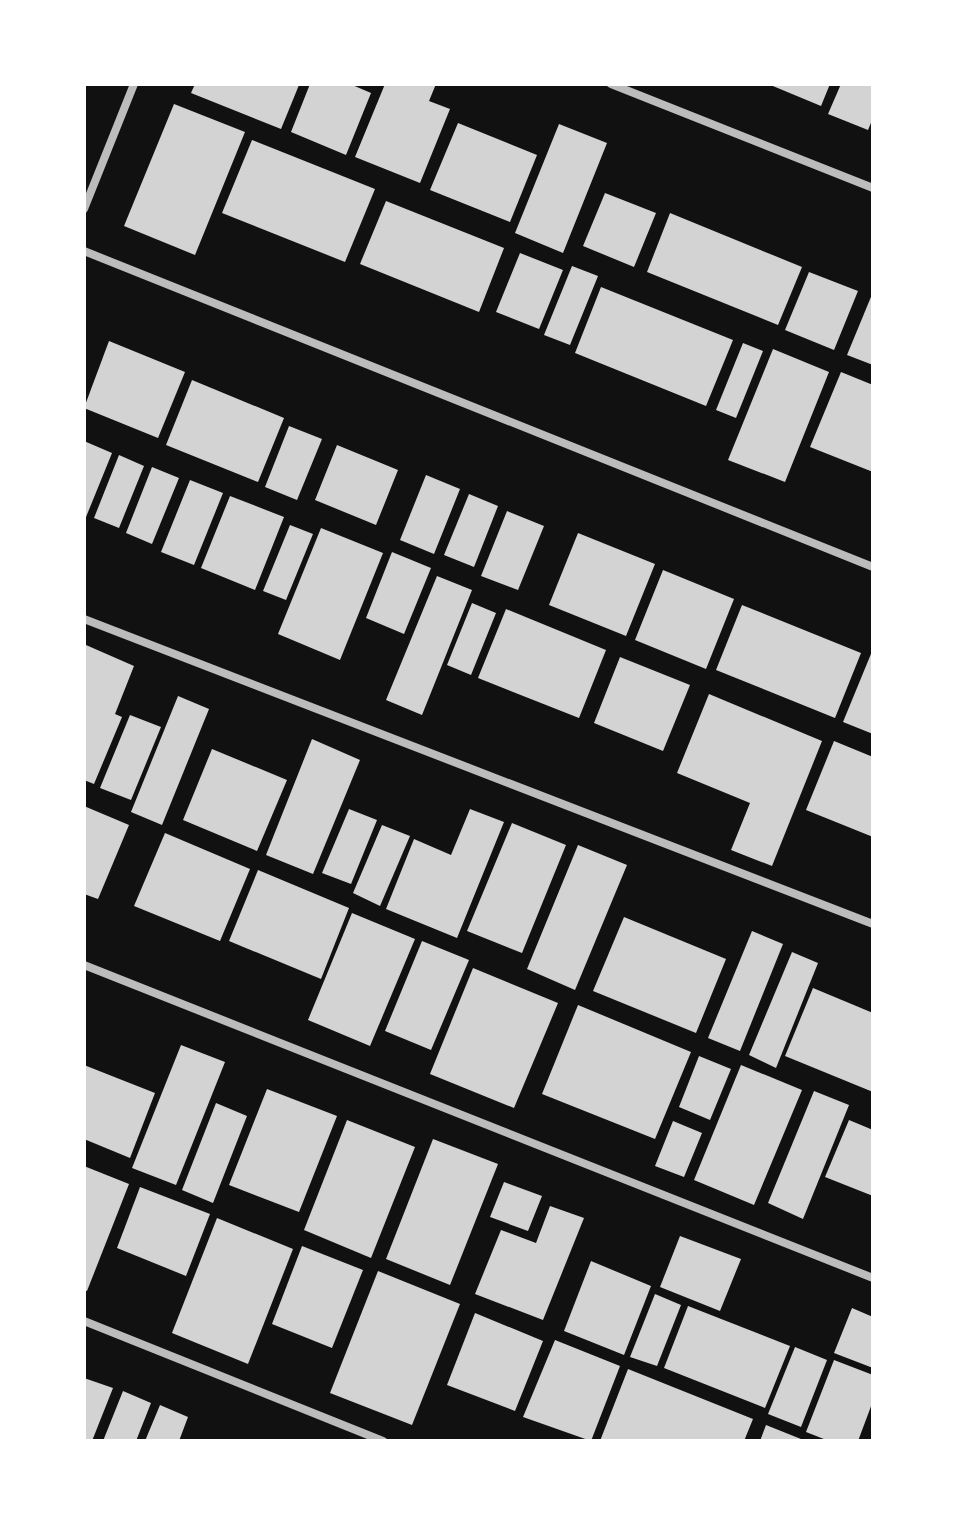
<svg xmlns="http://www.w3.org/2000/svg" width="957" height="1525" viewBox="0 0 957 1525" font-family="Barlow,sans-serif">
  <rect width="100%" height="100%" fill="#111"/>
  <g fill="#d3d3d3">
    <path d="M195 84H296L299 85 281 129 191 93Z"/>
    <path d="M310 84H350L371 93 346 155 291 132Z"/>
    <path d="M385 84H436L429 101 450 109 420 183 355 157Z"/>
    <path d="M768 84H830L821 106Z"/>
    <path d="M841 84H873V118L868 130 828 114Z"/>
    <path d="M174 104 245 132 195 255 124 226Z"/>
    <path d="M458 123 537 155 510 222 430 190Z"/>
    <path d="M559 124 607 143 563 253 515 233Z"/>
    <path d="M252 140 375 189 345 262 222 213Z"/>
    <path d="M605 193 656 213 634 267 583 246Z"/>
    <path d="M386 201 504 248 479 312 360 264Z"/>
    <path d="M670 213 802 267 778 325 647 272Z"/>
    <path d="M520 253 563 270 539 329 496 312Z"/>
    <path d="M572 266 598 276 570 345 544 335Z"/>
    <path d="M809 272 858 291 834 350 785 330Z"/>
    <path d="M601 287 733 340 706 406 575 353Z"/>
    <path d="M873 292V365L847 355Z"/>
    <path d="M109 341 185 372 158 438 84 408Z"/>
    <path d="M743 343 763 351 736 418 716 410Z"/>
    <path d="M773 349 829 372 785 482 728 460Z"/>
    <path d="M841 372 873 385V472L810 447Z"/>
    <path d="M192 380 284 418 258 482 166 445Z"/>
    <path d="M289 426 322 439 297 500 265 487Z"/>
    <path d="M84 441 112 453 84 522Z"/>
    <path d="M337 445 398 470 376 525 315 500Z"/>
    <path d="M119 455 144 466 119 528 94 518Z"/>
    <path d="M152 467 179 478 152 544 126 533Z"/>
    <path d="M426 475 460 489 434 554 400 540Z"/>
    <path d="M190 480 223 493 194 565 161 552Z"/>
    <path d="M469 494 498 506 474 567 444 555Z"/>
    <path d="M230 496 284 517 255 590 201 568Z"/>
    <path d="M507 511 544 526 518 590 481 576Z"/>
    <path d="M290 525 313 534 286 600 263 591Z"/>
    <path d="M321 528 383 553 340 660 278 634Z"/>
    <path d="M578 533 655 564 626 636 549 605Z"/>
    <path d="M392 552 431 568 404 634 366 618Z"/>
    <path d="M663 570 734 599 706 669 635 640Z"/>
    <path d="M437 576 472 590 422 715 386 700Z"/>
    <path d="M472 603 496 613 471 675 447 665Z"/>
    <path d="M742 605 861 653 835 718 716 670Z"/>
    <path d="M506 609 606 650 579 718 478 678Z"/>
    <path d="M86 645 134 666 115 714 122 717 94 784 84 780Z"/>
    <path d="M873 649V734L843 722Z"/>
    <path d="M620 657 690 685 663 751 594 723Z"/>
    <path d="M709 694 822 741 772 866 731 850 750 803 677 773Z"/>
    <path d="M178 696 209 709 162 825 131 812Z"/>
    <path d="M130 715 161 727 131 800 100 788Z"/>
    <path d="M312 739 360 760 313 874 266 855Z"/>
    <path d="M834 741 873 757V837L806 810Z"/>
    <path d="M212 749 287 780 257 851 183 820Z"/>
    <path d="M84 806 129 825 98 899 84 894Z"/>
    <path d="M349 809 377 820 351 884 322 873Z"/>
    <path d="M470 809 504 822 457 938 386 909 414 839 451 855Z"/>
    <path d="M512 823 566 845 522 953 467 931Z"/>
    <path d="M382 825 410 836 380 906 353 893Z"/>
    <path d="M165 833 250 869 220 941 134 906Z"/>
    <path d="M578 845 627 865 575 990 527 969Z"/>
    <path d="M258 870 349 908 321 979 229 941Z"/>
    <path d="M352 913 415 939 370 1046 308 1020Z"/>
    <path d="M624 917 726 959 696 1033 593 991Z"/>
    <path d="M752 931 783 944 740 1051 708 1038Z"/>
    <path d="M422 941 469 960 431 1050 385 1031Z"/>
    <path d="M792 952 818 963 776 1068 749 1055Z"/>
    <path d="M473 968 558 1003 514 1108 430 1074Z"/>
    <path d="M813 988 873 1013V1092L785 1056Z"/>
    <path d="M578 1005 691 1052 655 1139 542 1094Z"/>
    <path d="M181 1045 225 1062 176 1185 132 1168Z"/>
    <path d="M699 1056 731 1069 710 1120 679 1107Z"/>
    <path d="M84 1065 155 1093 130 1158 84 1139Z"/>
    <path d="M741 1065 802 1090 754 1205 694 1180Z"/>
    <path d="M267 1089 337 1116 299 1212 229 1185Z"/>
    <path d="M814 1091 849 1105 803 1219 768 1203Z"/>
    <path d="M216 1103 247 1116 213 1203 182 1190Z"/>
    <path d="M347 1120 415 1147 371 1258 304 1230Z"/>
    <path d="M849 1120 873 1130V1196L825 1177Z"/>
    <path d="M673 1121 702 1133 684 1177 655 1166Z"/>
    <path d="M433 1139 498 1164 450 1285 386 1259Z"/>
    <path d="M84 1166 129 1184 87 1291 84 1290Z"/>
    <path d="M504 1182 542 1196 528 1231 490 1217Z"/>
    <path d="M140 1187 210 1214 186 1276 117 1248Z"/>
    <path d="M550 1206 584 1218 543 1320 475 1294 501 1230 536 1243Z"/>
    <path d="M217 1218 293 1249 248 1364 172 1333Z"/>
    <path d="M680 1236 741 1259 720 1311 660 1287Z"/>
    <path d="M302 1246 363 1270 332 1348 272 1324Z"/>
    <path d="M591 1261 651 1286 624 1355 564 1331Z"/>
    <path d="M378 1271 460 1304 412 1425 330 1393Z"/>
    <path d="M655 1294 681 1305 657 1366 630 1357Z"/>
    <path d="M688 1306 790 1346 765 1408 664 1368Z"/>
    <path d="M852 1308 873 1317V1368L834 1353Z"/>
    <path d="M475 1313 543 1341 515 1411 447 1385Z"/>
    <path d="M555 1340 620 1366 591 1441 523 1417Z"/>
    <path d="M795 1347 827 1360 801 1427 768 1414Z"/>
    <path d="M834 1360 873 1375V1401L858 1441H829L806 1432Z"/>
    <path d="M628 1369 753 1419 744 1441H600Z"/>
    <path d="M84 1378 113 1388 92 1441H84Z"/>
    <path d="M123 1391 151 1403 136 1441H103Z"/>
    <path d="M160 1405 188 1417 179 1441H145Z"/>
    <path d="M766 1425 806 1441H760Z"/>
  </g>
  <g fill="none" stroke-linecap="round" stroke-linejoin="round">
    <g stroke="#bcbcbc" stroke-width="8">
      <path d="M611 84 873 188"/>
      <path d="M84 209 134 84"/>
      <path d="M84 251 873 567"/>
      <path d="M84 619 873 924"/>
      <path d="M84 965 873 1278"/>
      <path d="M84 1321 383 1441"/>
    </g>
  </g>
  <rect width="957" height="1525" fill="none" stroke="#ffffff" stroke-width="172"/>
</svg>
